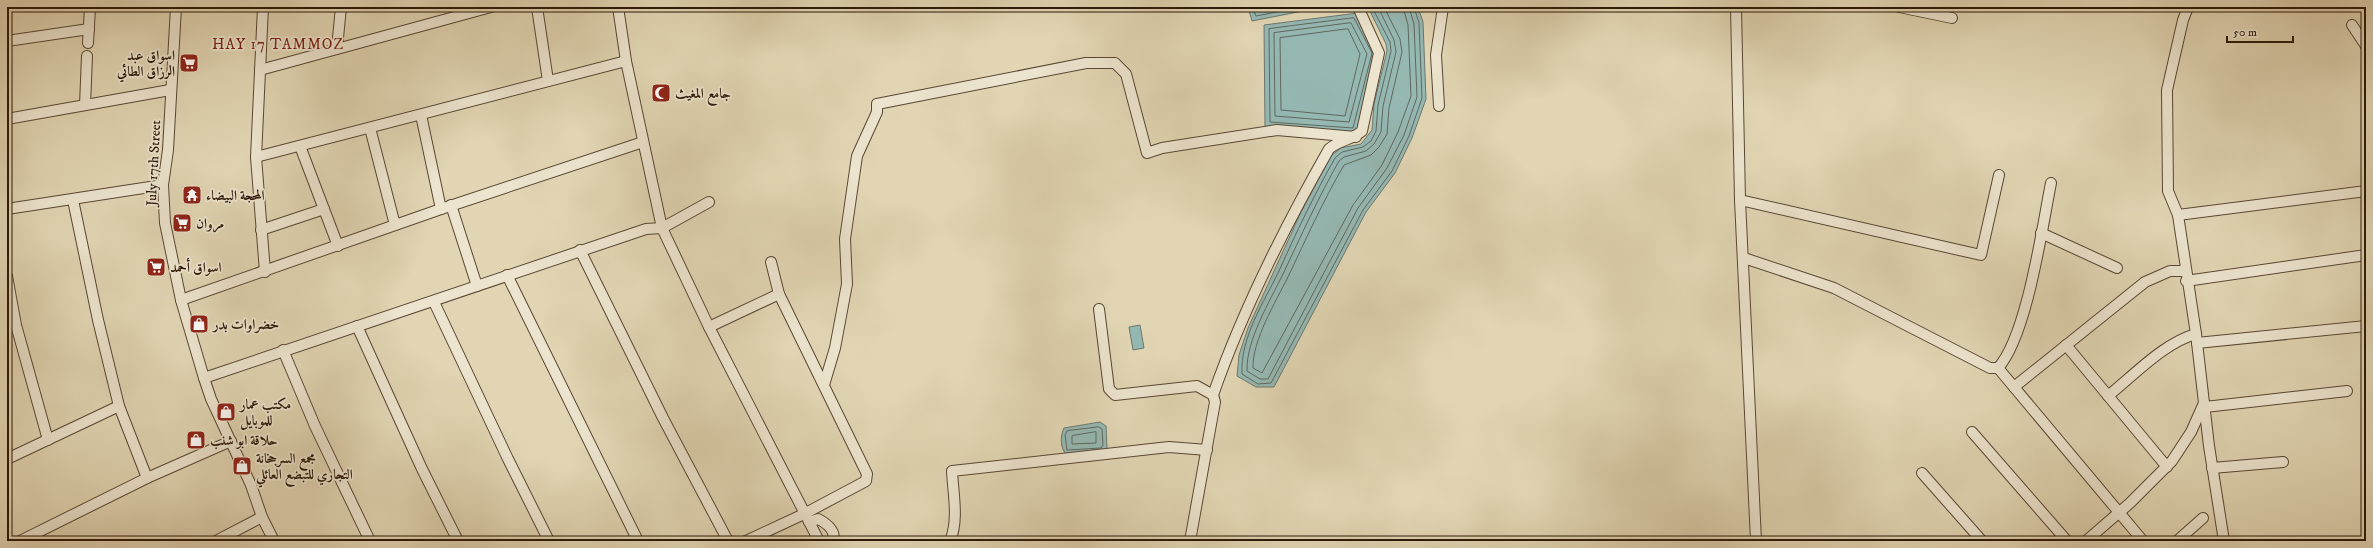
<svg xmlns="http://www.w3.org/2000/svg" width="2373" height="548" viewBox="0 0 2373 548" font-family="'IM FELL DW Pica',Amiri,serif">
  <rect width="100%" height="100%" fill="#e1d5b3"/>
  <filter id="stains"><feTurbulence type="fractalNoise" baseFrequency=".005" numOctaves="4"/><feColorMatrix values="0 0 0 0 .2 0 0 0 0 .09 0 0 0 0 .02 0 0 0 .5 -.17"/></filter>
  <radialGradient id="worn" r=".72"><stop offset=".6" stop-color="#630" stop-opacity="0"/><stop offset="1" stop-color="#630" stop-opacity=".3"/></radialGradient>
  <g fill="#95b8b3" stroke="#6b786f">
    <path d="M1248 7H1323L1252 21Z"/>
    <path d="M1368 7H1418L1423 22 1426 99 1412 138 1395 173 1366 212 1274 387H1256L1237 376 1239 355 1248 328 1301 212 1331 156 1341 148 1361 144 1372 130 1374 104 1387 51 1386 44Z"/>
    <path d="M1358 13 1376 53 1356 133 1277 125 1265 127 1264 25Z"/>
    <path d="M1140 325 1144 348 1133 350 1129 327Z"/>
    <path d="M1100 422 1106 426 1107 448 1102 452 1067 455C1060 449 1060 436 1064 428Z"/>
  </g>
  <g fill="none" stroke-linecap="round" stroke-linejoin="round">
    <g stroke="#60685e" stroke-width="1">
      <path d="M1252 7 1256 16 1302 7"/>
      <path d="M1372 7 1390 42 1391 51 1378 105 1376 131 1371 141 1363 147 1342 152 1335 158C1314 195 1296 233 1279 271 1264 302 1240 338 1242 374L1258 384 1271 383 1363 210 1392 171 1409 136 1422 98 1419 23 1414 7"/>
      <path d="M1378 7 1394 40 1396 52 1383 106 1381 132 1374 144 1366 151 1344 157 1339 161C1318 198 1301 236 1283 274 1270 301 1246 340 1247 371L1260 379H1268L1358 208 1387 168 1404 135 1417 97 1414 24 1409 7"/>
      <path d="M1384 7 1400 39 1402 52 1389 108 1387 134 1379 147 1371 155 1344 165C1323 201 1306 239 1288 277 1276 301 1252 341 1253 368L1262 373 1353 205 1382 165 1398 132 1411 96 1408 25 1403 7"/>
      <path d="M1354 18 1372 53 1353 128 1270 122 1269 29Z"/>
      <path d="M1351 23 1367 54 1349 122 1275 116 1274 33Z"/>
      <path d="M1348 29 1360 54 1345 116 1281 110 1280 38Z"/>
      <path d="M1099 427 1102 429 1103 445 1101 448 1067 450 1065 435 1067 431Z"/>
      <path d="M1096 432V443L1072 444V436Z"/>
    </g>
    <defs>
      <g id="minor">
        <path d="M176 7 168 150 163 185 165 223 181 300 204 378 211 399 251 485 262 517 274 541"/>
        <path d="M263 7 256 157 265 272"/>
        <path d="M537 7 548 81"/>
        <path d="M618 7 626 61 662 228 709 327 819 541"/>
        <path d="M1736 7 1740 200 1756 541"/>
        <path d="M1899 7 1952 18"/>
        <path d="M2188 7 2183 20 2167 90 2168 191 2178 215 2196 334 2209 446 2224 541"/>
        <path d="M2352 25 2366 46"/>
        <path d="M7 41 89 29"/>
        <path d="M88 43 90 7"/>
        <path d="M337 48 341 7"/>
        <path d="M260 70 491 7"/>
        <path d="M85 105 87 56"/>
        <path d="M1439 106 1436 55 1443 7"/>
        <path d="M421 115 441 209"/>
        <path d="M7 119 170 90"/>
        <path d="M370 128 395 225"/>
        <path d="M300 146 338 246"/>
        <path d="M256 157 626 61"/>
        <path d="M73 200 98 320 119 406 147 478"/>
        <path d="M1740 200 1981 255 1999 175"/>
        <path d="M451 205 477 286"/>
        <path d="M7 209 163 185"/>
        <path d="M2178 215 2366 191"/>
        <path d="M261 230 324 209"/>
        <path d="M2041 233 2117 268"/>
        <path d="M580 250 663 418 728 541"/>
        <path d="M1744 258 1834 288 1990 368H1998C2027 336 2042 228 2051 183"/>
        <path d="M507 275 638 541"/>
        <path d="M7 276 16 325 48 440"/>
        <path d="M2186 281 2366 255"/>
        <path d="M181 300 441 209 643 142"/>
        <path d="M434 302 508 459 549 541"/>
        <path d="M1099 309 1109 389 1115 395 1197 386 1213 395 1215 402 1190 541"/>
        <path d="M357 326 422 469 458 541"/>
        <path d="M709 327 779 294"/>
        <path d="M2197 343 2366 326"/>
        <path d="M2066 345 2167 467"/>
        <path d="M283 350 315 426 370 541"/>
        <path d="M1998 368 2143 541"/>
        <path d="M204 378 646 229 662 228 709 202"/>
        <path d="M824 385 835 348 847 284 845 239 857 156 877 112V104L1086 63H1115L1126 74 1147 153 1162 148 1277 130 1356 137"/>
        <path d="M2014 387 2145 282 2170 271H2185"/>
        <path d="M1213 395C1243 309 1284 228 1329 149 1339 140 1352 140 1362 131L1379 53 1358 7"/>
        <path d="M2108 396C2133 376 2165 342 2196 334"/>
        <path d="M2205 407 2347 391"/>
        <path d="M1972 432 2067 541"/>
        <path d="M7 459 119 406"/>
        <path d="M2212 468 2283 462"/>
        <path d="M1922 473 1982 541"/>
        <path d="M809 522 818 519C828 524 835 530 834 541"/>
        <path d="M20 541 147 478 231 441"/>
        <path d="M216 541 262 517"/>
        <path d="M746 541 804 514 866 481 867 474 779 294 771 262"/>
        <path d="M950 541C959 520 953 493 952 471L1169 447 1207 450"/>
        <path d="M2086 541 2130 503 2172 461 2191 432 2204 403"/>
        <path d="M2177 541 2203 518"/>
      </g>
    </defs>
    <use href="#minor" stroke="#594733" stroke-width="12"/>
    <use href="#minor" stroke="#ece4ce" stroke-width="10"/>
  </g>
  <defs>
    <symbol id="supermarket-square" viewBox="-11 -11 22 22"><rect x="-9" y="-9" width="18" height="18" rx="4" fill="#8f2418" stroke="#ece4ce"/><path d="M-6-5.5h2.5l.6 2H6L4.5 2H-2.5L-4.4-4H-6ZM-1.5 3.2a1.3 1.3 0 1 0 .1 0ZM3 3.2a1.3 1.3 0 1 0 .1 0Z" fill="#fff"/></symbol>
    <symbol id="mosque-square" viewBox="-11 -11 22 22"><rect x="-9" y="-9" width="18" height="18" rx="4" fill="#8f2418" stroke="#ece4ce"/><path d="M3.5-4.9A6 6 0 1 0 3.5 4.9A5 5 0 1 1 3.5-4.9Z" fill="#fff"/></symbol>
    <symbol id="temple-square" viewBox="-11 -11 22 22"><rect x="-9" y="-9" width="18" height="18" rx="4" fill="#8f2418" stroke="#ece4ce"/><path d="M0-6L5-2H3V0L6.5 2.5H4V6H1.5V3h-3V6H-4V2.5H-6.5L-3 0V-2H-5Z" fill="#fff"/></symbol>
    <symbol id="shop-square" viewBox="-11 -11 22 22"><rect x="-9" y="-9" width="18" height="18" rx="4" fill="#8f2418" stroke="#ece4ce"/><path d="M-5-2.5h2.3a2.7 3.5 0 0 1 5.4 0H5L5.5 6h-11ZM-1.5-2.5h3a1.5 2.3 0 0 0-3 0Z" fill="#fff"/></symbol>
  </defs>
  <g fill-rule="evenodd">
    <use href="#supermarket-square" x="178" y="52" width="22" height="22"/>
    <use href="#mosque-square" x="650" y="82" width="22" height="22"/>
    <use href="#temple-square" x="181" y="184" width="22" height="22"/>
    <use href="#supermarket-square" x="171" y="212" width="22" height="22"/>
    <use href="#supermarket-square" x="145" y="256" width="22" height="22"/>
    <use href="#shop-square" x="188" y="313" width="22" height="22"/>
    <use href="#shop-square" x="215" y="401" width="22" height="22"/>
    <use href="#shop-square" x="185" y="429" width="22" height="22"/>
    <use href="#shop-square" x="231" y="455" width="22" height="22"/>
  </g>
  <g text-anchor="middle" stroke-width="3.5" stroke-linejoin="round" paint-order="stroke">
    <g font-size="14" font-weight="bold" fill="#2c1808" stroke="#ece4ce" text-anchor="start">
      <text x="175" y="60" text-anchor="end">اسواق عبد<tspan x="175" dy="16">الرزاق الطائي</tspan></text>
      <text x="675" y="98">جامع المغيث</text>
      <text x="206" y="200">المحجة البيضاء</text>
      <text x="196" y="228">مروان</text>
      <text x="170" y="272">اسواق أحمد</text>
      <text x="213" y="329">خضراوات بدر</text>
      <text x="240" y="409">مكتب عمار<tspan x="240" dy="16">للموبايل</tspan></text>
      <text x="210" y="445">حلاقة ابو شنب</text>
      <text x="256" y="463">مجمع السرجخانة<tspan x="256" dy="16">التجاري للتبضع العائلي</tspan></text>
    </g>
    <g font-size="14" fill="#2c1808" stroke="#ece4ce">
      <text transform="translate(153 163) rotate(-87)" y="5">July 17th Street</text>
    </g>
    <g font-size="15" letter-spacing="1" fill="#7a1f14" stroke="#ece4ce">
      <text x="278" y="49">HAY 17 TAMMOZ</text>
    </g>
  </g>
  <rect width="2373" height="548" fill="none" stroke="#e1d5b3" stroke-width="24"/>
  <rect x="8" y="8" width="2357" height="532" fill="none" stroke="#2c1808" stroke-width="2"/>
  <rect x="12" y="12" width="2349" height="524" fill="none" stroke="#2c1808"/>
  <path d="M2227 36v6h66v-6" fill="none" stroke="#2c1808" stroke-width="2"/>
  <text x="2233" y="36" font-size="12" fill="#2c1808" stroke="#ece4ce" stroke-width="3" paint-order="stroke">50 m</text>
  <rect width="100%" height="100%" filter="url(#stains)"/>
  <rect width="100%" height="100%" fill="url(#worn)"/>
</svg>
